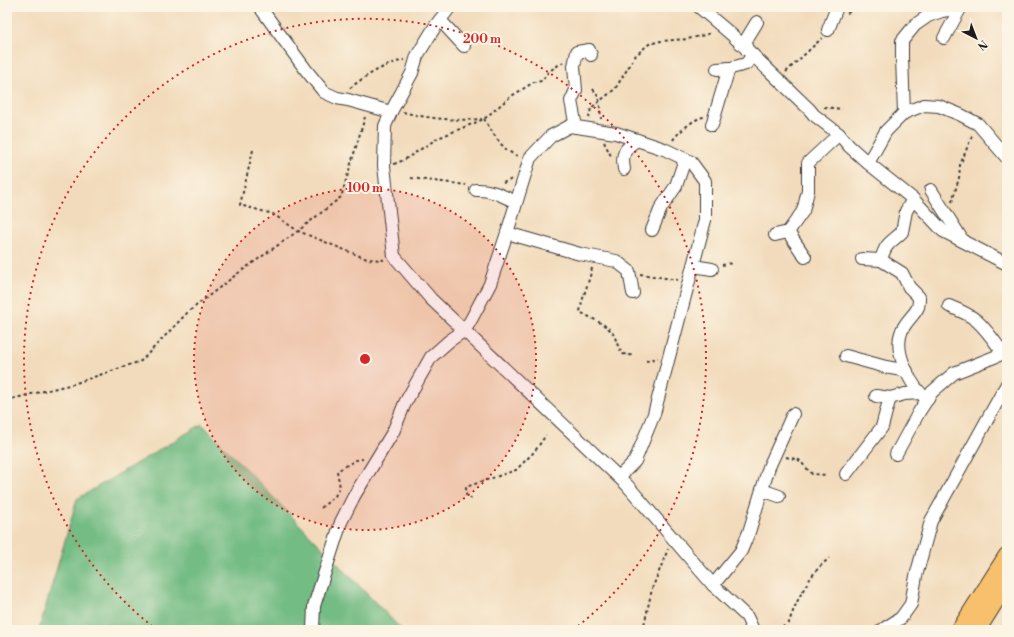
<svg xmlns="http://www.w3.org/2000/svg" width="1014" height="637" viewBox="0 0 1014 637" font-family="'Libre Bodoni',serif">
  <rect width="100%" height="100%" fill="#fcf5e5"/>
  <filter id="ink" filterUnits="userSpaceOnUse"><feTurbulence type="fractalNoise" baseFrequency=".025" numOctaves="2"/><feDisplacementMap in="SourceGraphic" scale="8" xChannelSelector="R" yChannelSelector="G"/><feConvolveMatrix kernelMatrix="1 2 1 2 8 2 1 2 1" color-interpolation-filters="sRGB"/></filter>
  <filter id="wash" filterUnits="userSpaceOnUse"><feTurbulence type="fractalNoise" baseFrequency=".012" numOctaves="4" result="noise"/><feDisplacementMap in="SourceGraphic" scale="16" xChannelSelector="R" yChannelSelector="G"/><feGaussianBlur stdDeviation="0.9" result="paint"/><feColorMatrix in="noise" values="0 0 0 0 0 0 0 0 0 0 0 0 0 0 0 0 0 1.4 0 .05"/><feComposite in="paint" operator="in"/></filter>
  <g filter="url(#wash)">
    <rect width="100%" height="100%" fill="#f2dbbc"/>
    <path fill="#73bc84" stroke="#486c50" d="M202 424 402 630H39L77 499Z"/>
  </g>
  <g filter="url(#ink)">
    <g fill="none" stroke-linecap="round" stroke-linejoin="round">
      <defs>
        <g id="minor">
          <path d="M450 7 436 25 417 56 412 73 391 112 385 126 384 166 394 256 431 299 627 485 713 585 747 617 753 630"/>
          <path d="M699 7 732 35 809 109 814 115 839 134 849 146 868 163 913 199 943 231 1007 264"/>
          <path d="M262 10 306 70 324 92 337 98 348 100 391 112"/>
          <path d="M440 20 464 46"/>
          <path d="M828 30 837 7"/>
          <path d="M944 38 961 7"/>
          <path d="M747 50 745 43 746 40 757 22"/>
          <path d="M717 69 731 68 746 64 753 55"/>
          <path d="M904 113 902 57V41L915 25 928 16 942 11 961 8"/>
          <path d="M712 125 729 68"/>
          <path d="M576 127 571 101 576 90 574 66 577 52 589 50 591 55"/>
          <path d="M868 163 886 131 904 113 924 105 939 106 961 115 978 124 1007 158"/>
          <path d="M624 169C621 154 625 148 637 140"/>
          <path d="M476 190C490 189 503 196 516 202"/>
          <path d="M931 190 963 241"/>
          <path d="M913 199 906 211 902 232C890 244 886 242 881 260L902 273 909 287 919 297C919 300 919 304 918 307 915 315 904 322 901 333 894 352 911 389 928 399"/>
          <path d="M652 230 661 208 676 186 685 159"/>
          <path d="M507 233 580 254 616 261 629 271 633 293"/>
          <path d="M775 235 788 232"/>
          <path d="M805 257 788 232 803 211 808 191V163L839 134"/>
          <path d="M862 259 881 260"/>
          <path d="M693 266 712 269"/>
          <path d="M949 306C959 310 969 314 977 321 987 330 995 342 1003 353"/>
          <path d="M846 356 886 367 907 371"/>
          <path d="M876 396 890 398 905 394 920 393"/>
          <path d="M896 454 919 412 932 392 954 373 1007 352"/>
          <path d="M846 474 882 427 887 408 890 398"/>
          <path d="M762 490 779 496"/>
          <path d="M713 585 741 551 749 532 769 467 793 414"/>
          <path d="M313 630 314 606 341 522 354 496 393 432 405 403 431 357 449 341 465 330 472 318 490 284 507 233 530 158 551 136 570 126 616 133 664 149 691 162 705 181V220L654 414 635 461 619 477"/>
          <path d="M882 630 901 618 911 604 916 576 931 521 1007 384"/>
        </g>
        <g id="highway">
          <path d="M960 630 1007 556"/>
          <path d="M977 630 1007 582"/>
        </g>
      </defs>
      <use href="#minor" stroke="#3c3934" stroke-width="14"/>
      <use href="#highway" stroke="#3c3934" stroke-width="19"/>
      <g stroke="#3c3934" stroke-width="2" stroke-dasharray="3 3" stroke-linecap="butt">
        <path d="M847 13 852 11"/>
        <path d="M786 72 822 38"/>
        <path d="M350 88C365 76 385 64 404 60"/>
        <path d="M593 89 599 98 601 119"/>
        <path d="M824 107 842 109"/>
        <path d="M403 112C430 119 455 121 482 119"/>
        <path d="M589 118 591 108 615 89 636 55 649 44 661 41 688 39 712 33"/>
        <path d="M484 119C492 131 503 153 519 156"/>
        <path d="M673 140C677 133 696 117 704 117"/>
        <path d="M604 142 612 158"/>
        <path d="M253 150 240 205 273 214 298 231 367 259 384 260"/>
        <path d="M394 164 404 160 438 138 484 119 510 97 534 82 542 81 548 72 563 62"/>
        <path d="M411 178 466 185"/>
        <path d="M503 183 512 179"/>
        <path d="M952 202 959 178 960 165 972 136"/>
        <path d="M722 265 732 263"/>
        <path d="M592 268C589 283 582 297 580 312 589 317 605 324 611 331 617 338 616 346 623 354L634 356"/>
        <path d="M640 274 678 280"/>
        <path d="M646 361 658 358"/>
        <path d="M7 400 73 384 141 361 188 312 237 274 298 231 341 197 365 117"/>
        <path d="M786 457 799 460 812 474 827 475"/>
        <path d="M472 499 466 495V487L516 470 535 451 546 435"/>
        <path d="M321 508 335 496 340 487 337 471 356 460 363 459"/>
        <path d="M643 630 652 589 668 549"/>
        <path d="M782 630V625L787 630"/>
        <path d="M787 630C791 612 804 585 816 571 820 566 825 562 829 558"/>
      </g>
      <use href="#minor" stroke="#fff" stroke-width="12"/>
      <use href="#highway" stroke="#f8bf6c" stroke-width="17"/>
    </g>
  </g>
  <circle cx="365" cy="359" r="171" fill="#d62828" fill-opacity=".12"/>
  <g fill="none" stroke="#d62828" stroke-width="2" stroke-dasharray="2 4">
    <circle cx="365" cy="359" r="171"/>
    <path d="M157 630A341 341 0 1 1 573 630"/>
  </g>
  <circle cx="365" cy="359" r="6" fill="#d62828" stroke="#fcf5e5" stroke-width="2"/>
  <g font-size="12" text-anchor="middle" font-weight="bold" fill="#d62828" stroke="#fcf5e5" stroke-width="4" stroke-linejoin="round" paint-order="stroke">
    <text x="482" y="43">200 m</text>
    <text x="365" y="192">100 m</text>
  </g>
  <rect width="1014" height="637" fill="none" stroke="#fcf5e5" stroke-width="24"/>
  <g transform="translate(976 38) rotate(138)" stroke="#fcf5e5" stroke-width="3" paint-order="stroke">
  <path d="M0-3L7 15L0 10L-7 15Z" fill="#1c1c1c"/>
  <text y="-6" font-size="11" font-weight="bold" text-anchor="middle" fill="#1c1c1c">N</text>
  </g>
</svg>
